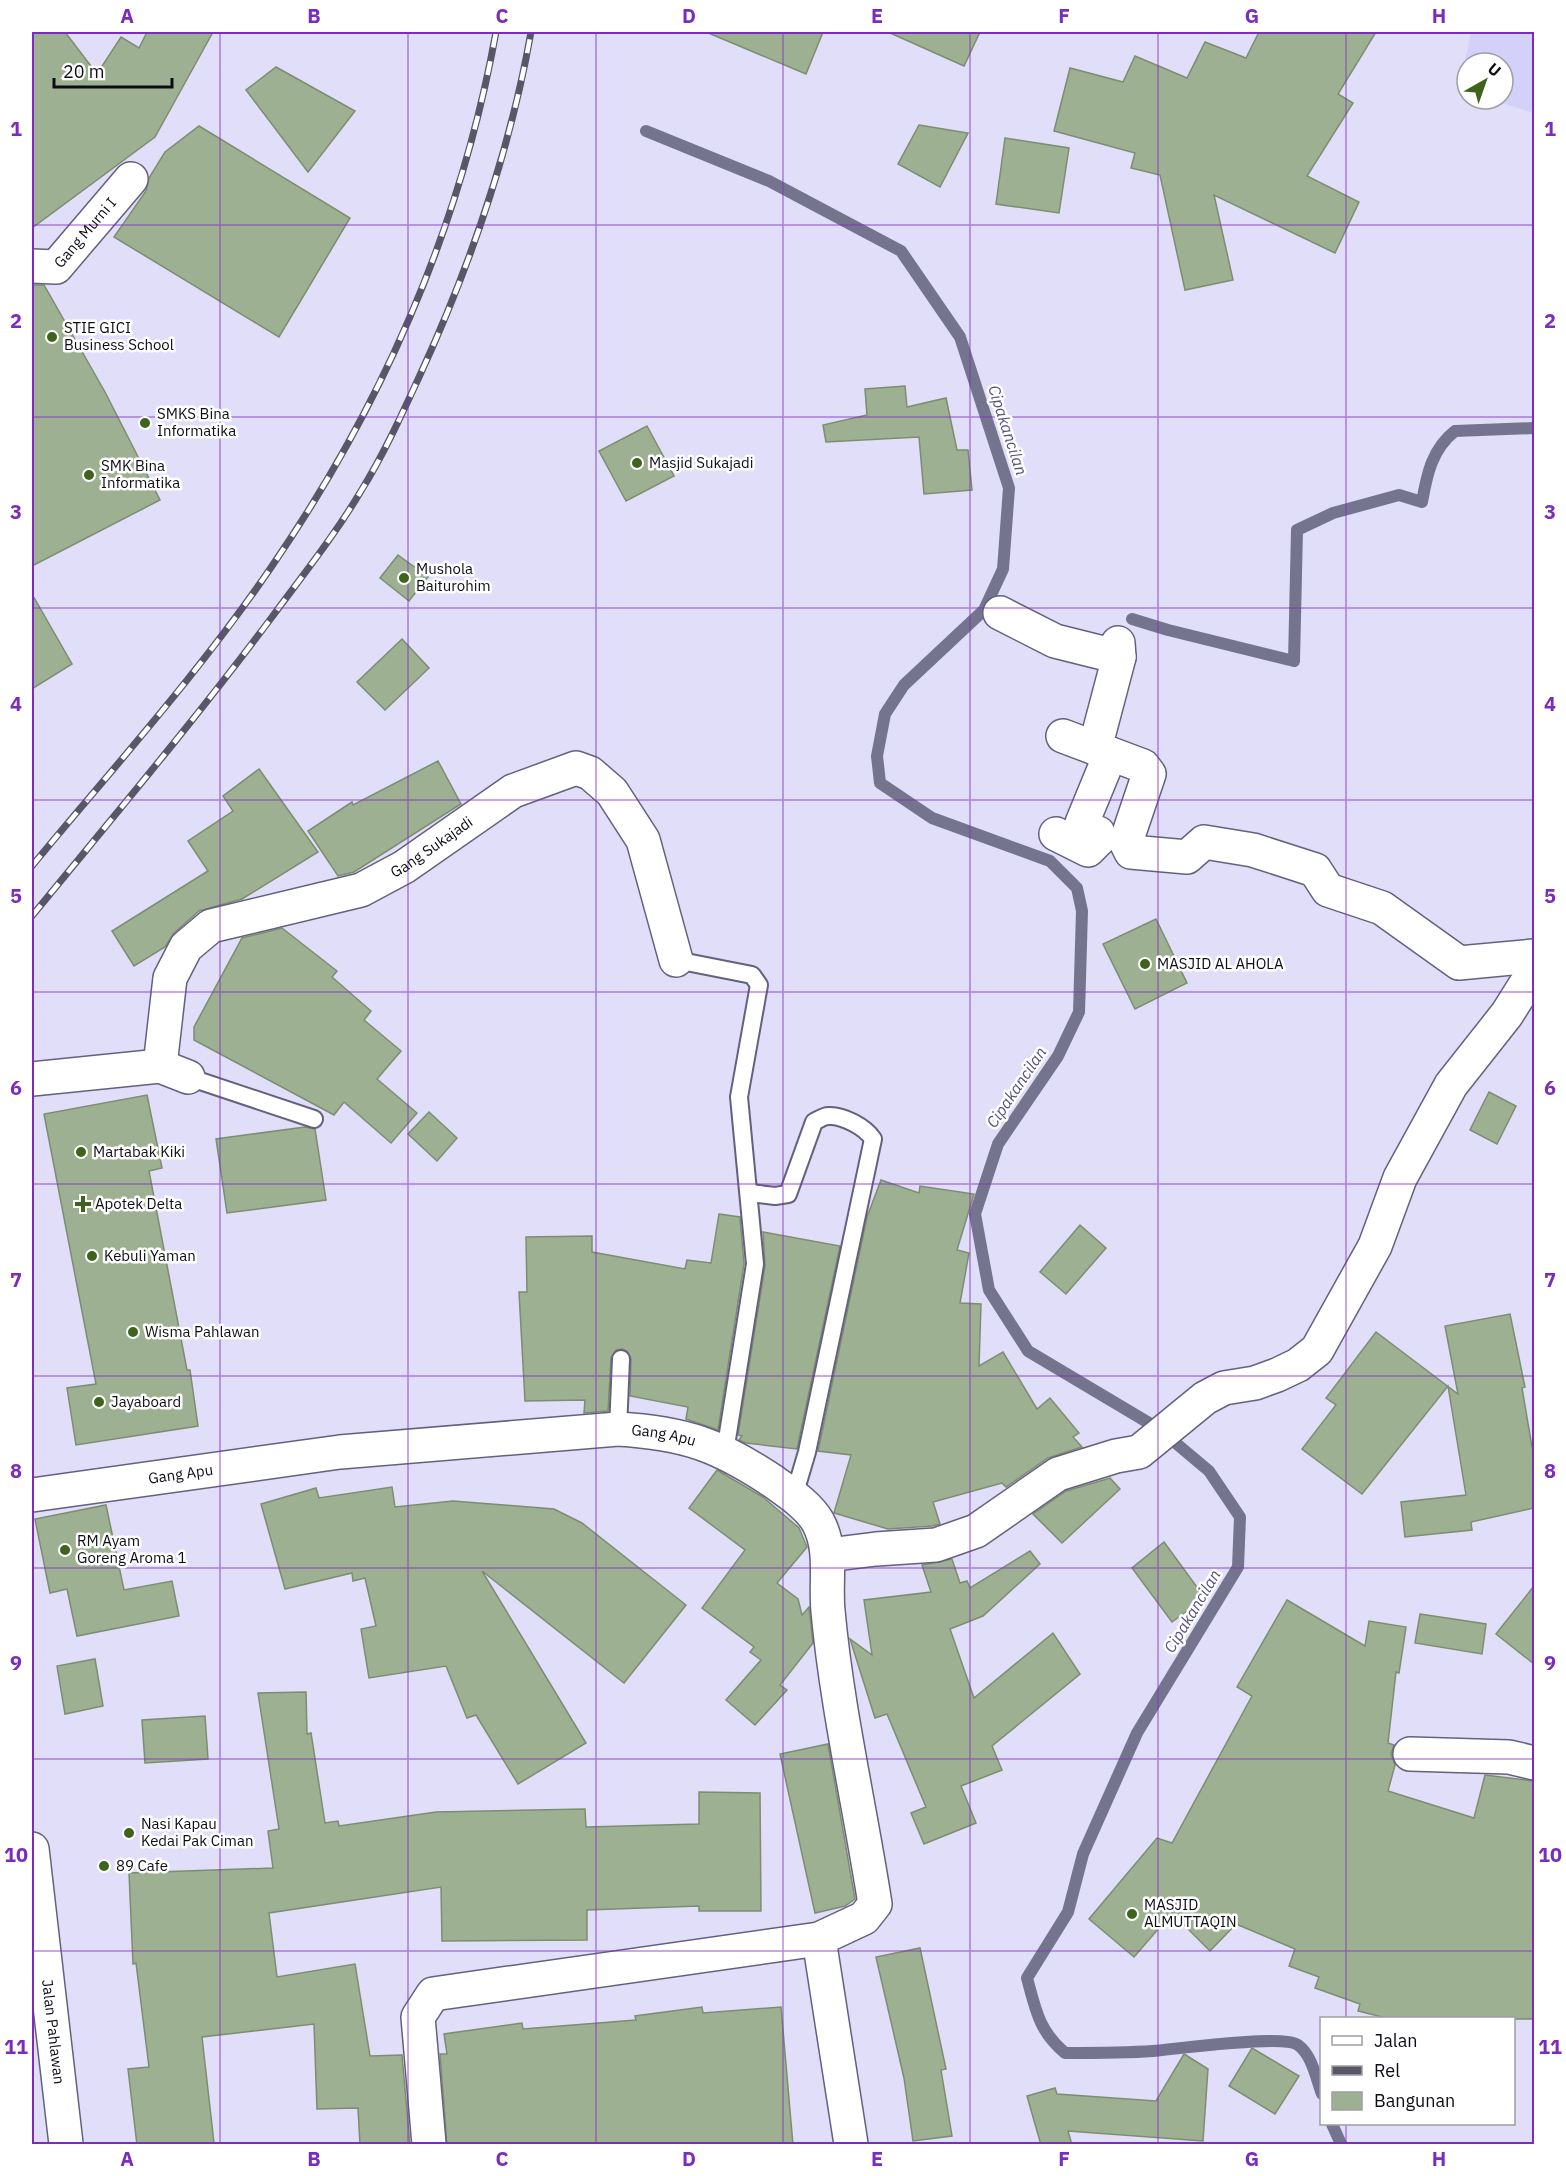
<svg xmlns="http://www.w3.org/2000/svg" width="1566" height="2176" viewBox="0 0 1566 2176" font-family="'IBM Plex Sans',sans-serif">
  <rect width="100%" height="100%" fill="#e0def9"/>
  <path fill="#d3d0f9" d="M1471 32H1534V113L1490 99H1503V63H1467V92L1459 89Z"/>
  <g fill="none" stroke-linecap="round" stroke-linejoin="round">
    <g stroke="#75748e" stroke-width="12">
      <path d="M646 131 769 181 901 251 960 337 1009 488 1003 569 984 610 904 685 885 714 877 756 880 783 932 818 1050 861 1077 888 1082 911 1079 1012 1058 1056 998 1144 975 1214 989 1290 1028 1351 1159 1429 1209 1471 1240 1517 1238 1567 1137 1733 1083 1854 1068 1912 1027 1978C1036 2011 1039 2031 1065 2053 1094 2053 1124 2053 1153 2051 1176 2049 1283 2034 1298 2045 1312 2055 1316 2078 1322 2094"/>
      <path d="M1132 619 1168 630 1294 661 1297 530 1333 513 1399 495 1422 502C1427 474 1432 449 1455 431L1534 428"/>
      <path d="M1332 2124 1341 2144"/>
    </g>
  </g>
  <g fill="#9eb092" stroke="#7c8d71" stroke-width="1.5">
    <path d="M32 32H65L97 74 121 37 139 48 147 32H213L155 137 32 228Z"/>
    <path d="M706 32H823L806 74Z"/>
    <path d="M888 32H980L964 66Z"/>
    <path d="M1259 32H1376L1338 94 1353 103 1307 176 1359 202 1335 253 1214 195 1233 280 1185 290 1160 175 1131 168 1135 153 1054 131 1070 68 1123 82 1135 56 1187 78 1205 42 1246 58Z"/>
    <path d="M276 67 355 111 308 172 246 90Z"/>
    <path d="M919 125 968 133 940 187 898 164Z"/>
    <path d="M199 126 350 218 279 337 114 237 146 191 149 178 165 152Z"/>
    <path d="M1005 138 1069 148 1059 213 996 204Z"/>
    <path d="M32 285H44L105 392 160 500 32 566Z"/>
    <path d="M905 386 907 407 946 398 957 450H968L972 490 924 494 919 437 826 442 823 425 867 415 865 389Z"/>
    <path d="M647 426 674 476 626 501 599 451Z"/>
    <path d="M398 555 428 577 409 601 380 578Z"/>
    <path d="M32 594 72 664 32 689Z"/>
    <path d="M402 639 429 668 385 710 357 682Z"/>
    <path d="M438 761 461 804 354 872 338 876 308 831 352 802 353 805Z"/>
    <path d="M259 769 318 852 242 899 199 911 174 933 165 947 134 966 112 931 208 871 188 841 233 811 223 796Z"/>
    <path d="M1156 919 1187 983 1135 1009 1103 944Z"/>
    <path d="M282 928 337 971 332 977 371 1011 364 1020 401 1051 377 1079 417 1113 391 1143 344 1102 334 1115 194 1040V1027L242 938Z"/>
    <path d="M1489 1092 1516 1106 1497 1144 1470 1130Z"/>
    <path d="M147 1095 162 1168 149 1171 187 1370H190L198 1426 76 1445 67 1388 96 1384 44 1114Z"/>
    <path d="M429 1112 457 1138 437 1161 408 1134Z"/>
    <path d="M305 1127 315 1129 326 1200 227 1213 216 1139Z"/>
    <path d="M881 1180 919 1193 920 1186 974 1194 957 1250 969 1253 960 1303 981 1304 979 1366 1003 1352 1037 1409 1050 1398 1079 1433 1073 1437 1082 1447 1048 1458 1006 1487 1002 1483 933 1502 940 1524 932 1526 888 1529 834 1513 851 1455 818 1451 867 1217Z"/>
    <path d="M719 1214 740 1217 744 1264 718 1430 686 1419 688 1407 630 1396 631 1359 627 1351 622 1349 616 1350 611 1358 608 1411 584 1413 585 1400 525 1401 519 1292H527L526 1237 592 1236V1252L685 1269 687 1260 711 1263Z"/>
    <path d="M1080 1225 1106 1248 1066 1294 1040 1272Z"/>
    <path d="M763 1232 840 1246 797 1449 746 1443 739 1440 742 1436 738 1435 765 1266Z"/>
    <path d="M1510 1314 1525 1387 1522 1388 1532 1447 1534 1448V1508L1471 1522 1472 1530 1405 1537 1401 1502 1466 1495 1448 1386 1362 1494 1302 1449 1336 1405 1326 1398 1376 1332 1458 1394 1445 1326Z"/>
    <path d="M717 1470 763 1497 799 1528 807 1547 777 1583 798 1599 802 1615 809 1607 813 1643 780 1685 787 1690 755 1725 726 1700 761 1660 750 1652 754 1647 702 1608 745 1550 689 1508Z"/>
    <path d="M1110 1478 1120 1489 1062 1543 1033 1514 1066 1491Z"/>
    <path d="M392 1487 395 1507 453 1501 554 1509 582 1523 686 1605 624 1683 482 1571 586 1743 518 1784 476 1715 467 1718 446 1666 369 1678 361 1629 376 1626 365 1578 353 1581 352 1573 285 1589 261 1504 316 1488 319 1498Z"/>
    <path d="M106 1505 124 1590 172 1581 179 1616 77 1636 67 1589 50 1593 35 1519Z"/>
    <path d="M1164 1542 1205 1598 1172 1622 1132 1568Z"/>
    <path d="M1030 1551 1040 1564 983 1616 950 1629 974 1698 1053 1633 1080 1674 992 1746 1002 1770 961 1786 976 1823 924 1844 911 1813 926 1807 887 1714 875 1718 850 1639 872 1655 864 1600 931 1592 922 1565 952 1559 960 1583 967 1581 970 1588Z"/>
    <path d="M1534 1586V1664L1496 1634Z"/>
    <path d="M1287 1600 1365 1646 1369 1621 1406 1627 1399 1673 1396 1672 1388 1743 1394 1745 1391 1754 1395 1765 1388 1791 1474 1818 1485 1775 1534 1781V2019H1390L1358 2011 1360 2004 1315 1988 1319 1977 1289 1966 1295 1949 1236 1924 1210 1951 1172 1913 1134 1957 1089 1919 1157 1838 1172 1843 1252 1696 1237 1687Z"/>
    <path d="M1420 1614 1486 1624 1482 1654 1415 1643Z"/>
    <path d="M95 1659 103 1706 65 1714 57 1666Z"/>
    <path d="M306 1692 307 1734 311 1733 325 1823 338 1821 339 1826 436 1812 585 1809 586 1827 699 1824V1792L760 1793 761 1911H699V1906L587 1910V1940L442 1941 441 1887 269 1913 277 1977 355 1964 370 2056 402 2055 410 2145H360L358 2108 317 2109 314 2024 202 2037 214 2143 137 2145 128 2069 149 2067 136 1963 133 1964 129 1873 273 1868 268 1831 279 1829 258 1693Z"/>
    <path d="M205 1716 208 1759 145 1763 142 1720Z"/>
    <path d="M828 1744 855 1899 845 1906 815 1913 780 1754Z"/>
    <path d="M920 1948 946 2069 941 2070 952 2136 913 2141 904 2078 876 1957Z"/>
    <path d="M702 2007 703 2013 781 2007 793 2145H447L440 2054H447L444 2034 522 2023 523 2029 636 2020 635 2016Z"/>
    <path d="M1252 2048 1299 2076 1275 2114 1229 2086Z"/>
    <path d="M1184 2054 1208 2069 1203 2141 1068 2131 1072 2145H1041L1027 2096 1055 2088 1057 2094 1156 2101Z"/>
  </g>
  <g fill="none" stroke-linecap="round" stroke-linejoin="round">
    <defs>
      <g id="lane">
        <path d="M676 960 752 975 759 985 739 1097 755 1264 725 1452"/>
        <path d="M188 1077 314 1119"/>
        <path d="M750 1193 775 1196 788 1194 814 1122C818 1120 824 1116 828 1116 843 1115 865 1127 873 1139L807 1452 794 1496"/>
        <path d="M618 1429 621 1359"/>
      </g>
      <g id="street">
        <path id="s1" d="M32 266 56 267 131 179"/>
        <path d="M1000 613 1055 641 1119 657"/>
        <path d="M1063 736 1143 766 1149 774 1126 842 1131 852 1187 857 1204 842 1253 850 1315 870 1328 890 1382 908 1459 963 1534 956"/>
        <path d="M1095 748 1119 657 1118 643"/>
        <path d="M1056 834 1088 850 1100 838 1098 833 1086 829 1082 823 1110 755"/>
        <path id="s2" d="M160 1066 170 978 186 947 211 926 361 890 404 867 513 791 576 768 590 773 612 792 643 840 676 960"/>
        <path d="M32 1079 160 1066 188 1077"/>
        <path id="s3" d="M32 1495 340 1452 618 1429C685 1433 719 1445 774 1482 789 1493 808 1505 818 1522 833 1550 825 1581 828 1611 837 1709 860 1807 875 1904L864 1918 819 1939 433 1994 418 2017 429 2144"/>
        <path d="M828 1555 876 1549 936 1545 976 1531 1058 1474 1116 1456 1139 1452 1205 1398 1224 1388 1255 1383 1277 1375 1298 1365 1317 1350 1375 1246 1400 1178 1451 1085 1507 1014 1534 971"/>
        <path d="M1410 1754 1509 1757 1534 1763"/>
        <path d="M819 1939 851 2144"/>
      </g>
      <g id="primary">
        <path id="s4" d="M32 1849 66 2144"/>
      </g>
    </defs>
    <use href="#lane" stroke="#63617e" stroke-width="20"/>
    <use href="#street" stroke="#63617e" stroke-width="36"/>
    <use href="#primary" stroke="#63617e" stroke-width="36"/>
    <use href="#lane" stroke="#fff" stroke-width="16"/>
    <use href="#street" stroke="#fff" stroke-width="33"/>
    <use href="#primary" stroke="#fff" stroke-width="33"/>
    <defs>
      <g id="rail">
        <path d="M32 866C113 768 200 672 272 566 383 404 461 225 496 32"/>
        <path d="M32 916C113 817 195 720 272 617 302 576 335 535 361 491 384 454 402 414 420 375 470 266 510 151 531 32"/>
      </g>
    </defs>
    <use href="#rail" stroke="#585667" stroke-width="7"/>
    <use href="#rail" stroke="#fff" stroke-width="4.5" stroke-dasharray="14" stroke-linecap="butt"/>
  </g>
  <path fill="none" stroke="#7b2cbf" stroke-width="1.5" stroke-opacity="0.55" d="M220 32V2144M408 32V2144M596 32V2144M783 32V2144M970 32V2144M1158 32V2144M1346 32V2018M32 225H1534M32 417H1534M32 608H1534M32 800H1534M32 992H1534M32 1184H1534M32 1376H1534M32 1568H1534M32 1759H1534M32 1951H1534M1346 2124V2144"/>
  <g fill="#3e631d" stroke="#fff" stroke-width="2">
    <circle cx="52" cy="337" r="6"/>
    <circle cx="145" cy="423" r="6"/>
    <circle cx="637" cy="463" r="6"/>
    <circle cx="89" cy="475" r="6"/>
    <circle cx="404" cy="578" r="6"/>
    <circle cx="1145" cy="964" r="6"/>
    <circle cx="81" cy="1152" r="6"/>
    <path d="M80 1195h6v6h6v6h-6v6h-6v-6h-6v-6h6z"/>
    <circle cx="92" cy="1256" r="6"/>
    <circle cx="133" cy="1332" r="6"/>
    <circle cx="99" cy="1402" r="6"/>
    <circle cx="65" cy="1550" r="6"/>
    <circle cx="129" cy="1833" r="6"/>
    <circle cx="104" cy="1866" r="6"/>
    <circle cx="1132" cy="1914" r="6"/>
  </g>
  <g text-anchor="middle" stroke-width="5" stroke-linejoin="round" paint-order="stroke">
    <g font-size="15" fill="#0d0c17" stroke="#fff">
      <text dy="5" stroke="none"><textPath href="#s1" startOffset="69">Gang Murni I</textPath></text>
      <text dy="5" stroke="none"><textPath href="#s2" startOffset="393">Gang Sukajadi</textPath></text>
      <text dy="5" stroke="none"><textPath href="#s3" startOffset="636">Gang Apu</textPath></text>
      <text dy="5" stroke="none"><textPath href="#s3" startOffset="150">Gang Apu</textPath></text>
      <text dy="5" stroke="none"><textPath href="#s4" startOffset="184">Jalan Pahlawan</textPath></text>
    </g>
    <g font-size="15" fill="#0d0c17" stroke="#fff" text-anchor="start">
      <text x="64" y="333">STIE GICI<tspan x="64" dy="17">Business School</tspan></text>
      <text x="157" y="419">SMKS Bina<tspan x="157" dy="17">Informatika</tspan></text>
      <text x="649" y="468">Masjid Sukajadi</text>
      <text x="101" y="471">SMK Bina<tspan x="101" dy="17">Informatika</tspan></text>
      <text x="416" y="574">Mushola<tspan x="416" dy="17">Baiturohim</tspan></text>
      <text x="1157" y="969">MASJID AL AHOLA</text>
      <text x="93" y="1157">Martabak Kiki</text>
      <text x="95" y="1209">Apotek Delta</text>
      <text x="104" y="1261">Kebuli Yaman</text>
      <text x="145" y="1337">Wisma Pahlawan</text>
      <text x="111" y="1407">Jayaboard</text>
      <text x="77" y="1546">RM Ayam<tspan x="77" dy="17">Goreng Aroma 1</tspan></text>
      <text x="141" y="1829">Nasi Kapau<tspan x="141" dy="17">Kedai Pak Ciman</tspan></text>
      <text x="116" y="1871">89 Cafe</text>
      <text x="1144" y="1910">MASJID<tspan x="1144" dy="17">ALMUTTAQIN</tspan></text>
    </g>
    <g font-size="16" font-style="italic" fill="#565081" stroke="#fff">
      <text transform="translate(1008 430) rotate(72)" y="6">Cipakancilan</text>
      <text transform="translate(1016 1087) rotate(-56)" y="6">Cipakancilan</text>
      <text transform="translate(1192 1611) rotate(-59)" y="6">Cipakancilan</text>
    </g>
  </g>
  <rect width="1566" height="2176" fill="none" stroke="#ffffff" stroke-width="66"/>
  <rect x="1320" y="2017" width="195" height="108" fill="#ffffff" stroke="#9e9ea2" stroke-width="1.5"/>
  <rect x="1332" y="2036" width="30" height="9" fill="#ffffff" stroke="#9e9ea2" stroke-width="1.5"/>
  <text x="1374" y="2047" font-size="18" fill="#0d0c17">Jalan</text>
  <rect x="1332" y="2066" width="30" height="9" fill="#585667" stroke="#9e9ea2" stroke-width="1.5"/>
  <text x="1374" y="2077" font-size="18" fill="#0d0c17">Rel</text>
  <rect x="1332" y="2092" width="30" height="18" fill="#9eb092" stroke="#9e9ea2" stroke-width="1.5"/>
  <text x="1374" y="2107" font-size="18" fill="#0d0c17">Bangunan</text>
  <g transform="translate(1485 81) rotate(40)"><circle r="28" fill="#ffffff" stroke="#9e9ea2" stroke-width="1.5"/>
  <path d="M0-4.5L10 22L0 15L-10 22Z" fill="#3e631d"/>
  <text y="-9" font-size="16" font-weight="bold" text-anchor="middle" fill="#0d0c17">U</text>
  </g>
  <path d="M54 78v9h118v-9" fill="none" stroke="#0d0c17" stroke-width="3"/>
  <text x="63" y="78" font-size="18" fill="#0d0c17" stroke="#ffffff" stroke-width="4.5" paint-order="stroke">20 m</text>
  <rect x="33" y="33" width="1500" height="2110" fill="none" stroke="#7b2cbf" stroke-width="2"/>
  <g font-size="20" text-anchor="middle" font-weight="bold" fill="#7b2cbf">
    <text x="127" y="23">A</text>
    <text x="314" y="23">B</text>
    <text x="502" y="23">C</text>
    <text x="689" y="23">D</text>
    <text x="877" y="23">E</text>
    <text x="1064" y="23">F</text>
    <text x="1252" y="23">G</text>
    <text x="1439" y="23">H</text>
    <text x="16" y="136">1</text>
    <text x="1550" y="136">1</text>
    <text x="16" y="328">2</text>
    <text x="1550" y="328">2</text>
    <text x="16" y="519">3</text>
    <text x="1550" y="519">3</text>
    <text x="16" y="711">4</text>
    <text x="1550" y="711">4</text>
    <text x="16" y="903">5</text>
    <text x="1550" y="903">5</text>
    <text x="16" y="1095">6</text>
    <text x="1550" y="1095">6</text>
    <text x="16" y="1287">7</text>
    <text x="1550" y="1287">7</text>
    <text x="16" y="1478">8</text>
    <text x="1550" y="1478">8</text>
    <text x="16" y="1670">9</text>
    <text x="1550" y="1670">9</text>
    <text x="16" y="1862">10</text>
    <text x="1550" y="1862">10</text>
    <text x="16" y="2054">11</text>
    <text x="1550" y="2054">11</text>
    <text x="127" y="2166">A</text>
    <text x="314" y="2166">B</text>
    <text x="502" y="2166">C</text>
    <text x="689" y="2166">D</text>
    <text x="877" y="2166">E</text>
    <text x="1064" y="2166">F</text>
    <text x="1252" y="2166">G</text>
    <text x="1439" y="2166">H</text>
  </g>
</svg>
